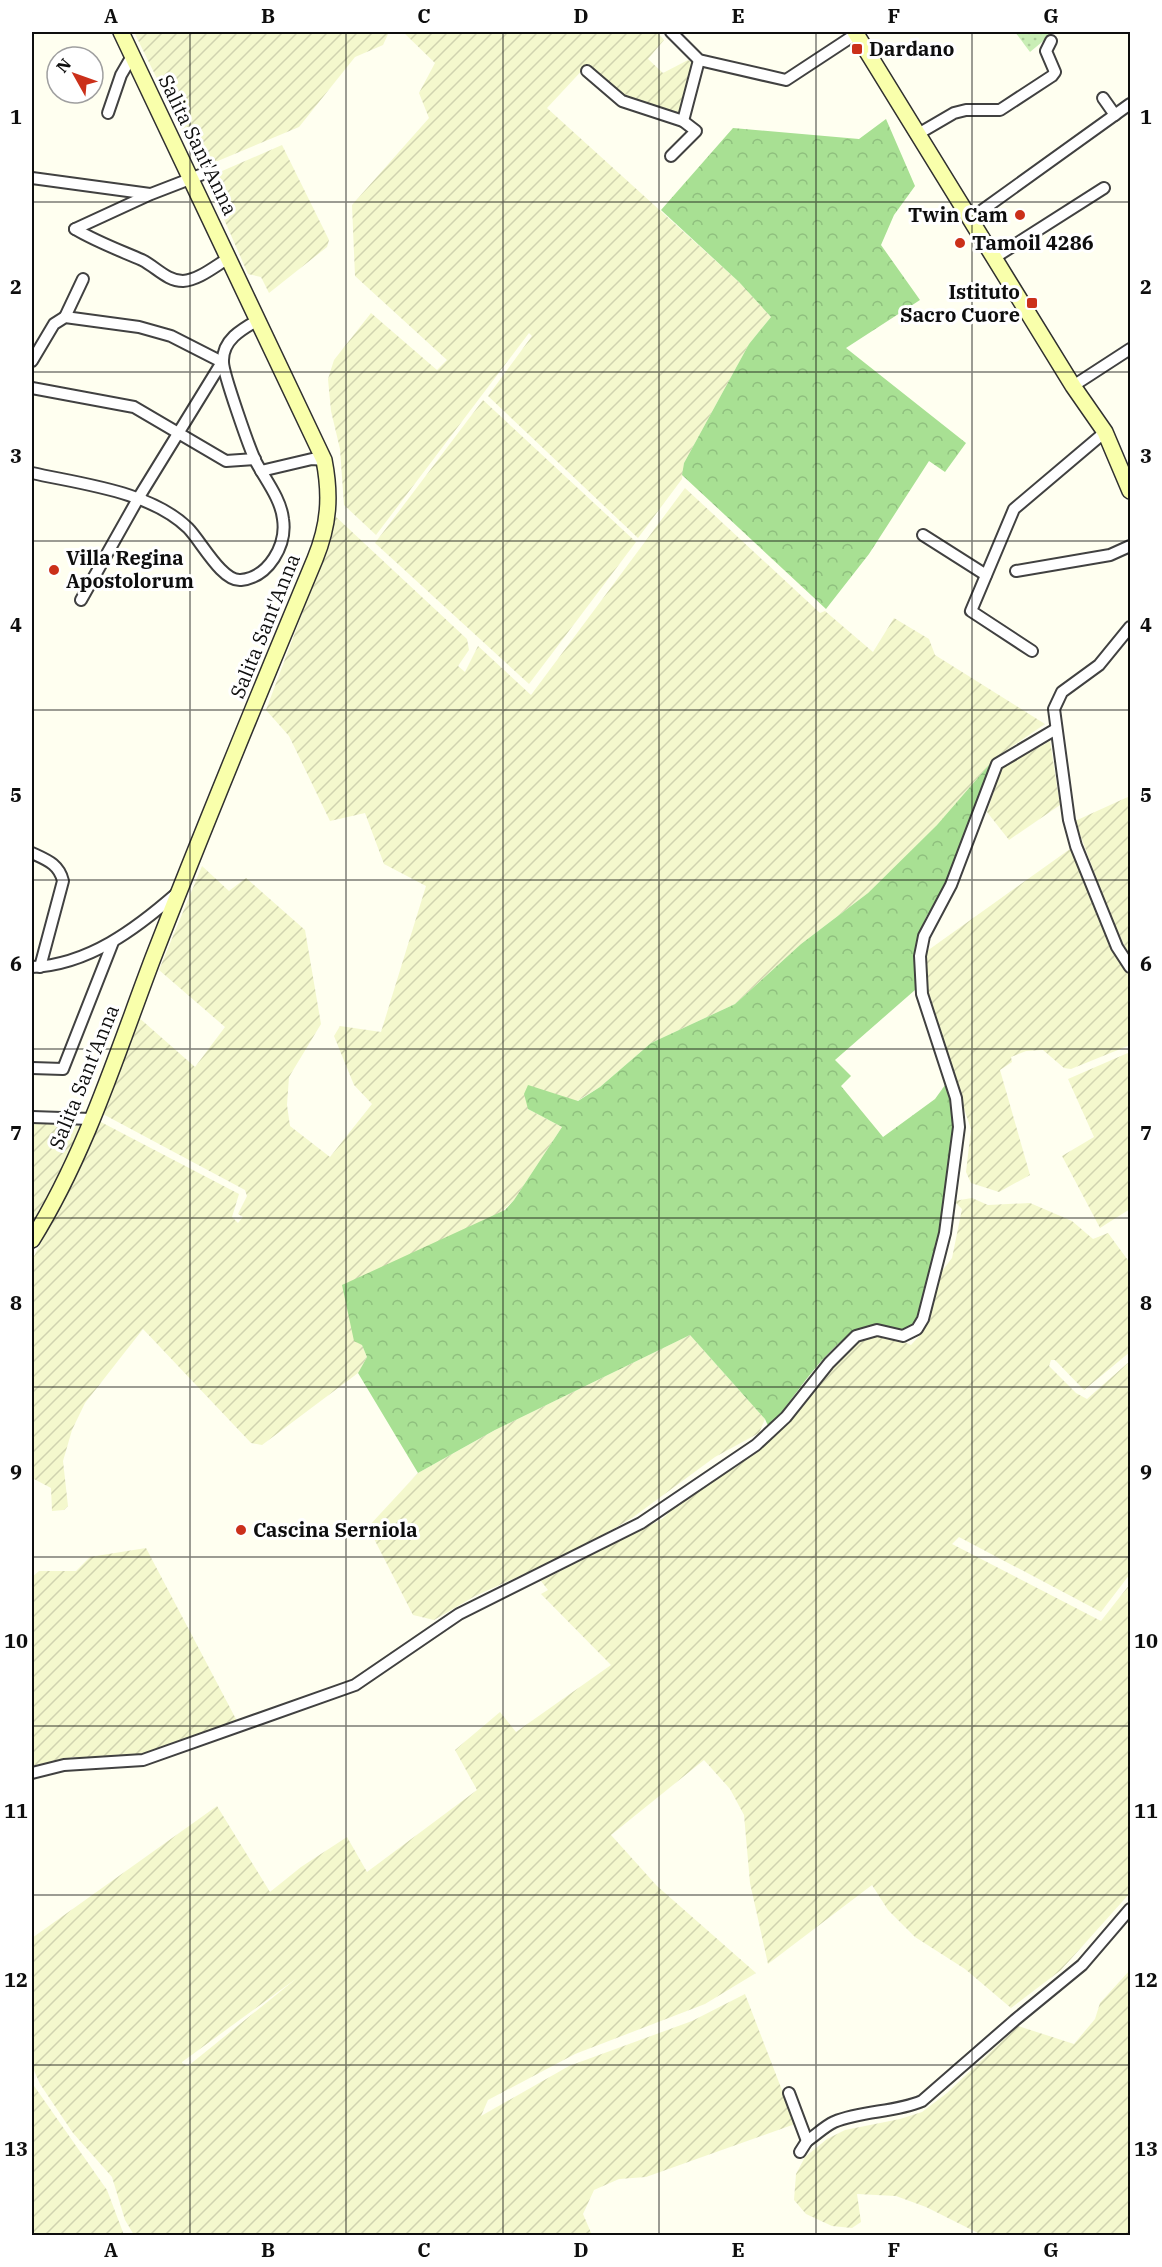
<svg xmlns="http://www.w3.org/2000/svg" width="1162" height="2267" viewBox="0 0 1162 2267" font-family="'IBM Plex Serif',serif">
  <defs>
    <pattern id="farmland-furrows" width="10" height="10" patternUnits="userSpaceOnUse" patternTransform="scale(1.5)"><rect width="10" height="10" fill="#f4f8cd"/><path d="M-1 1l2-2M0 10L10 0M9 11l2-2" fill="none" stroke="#d0d3af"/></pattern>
    <pattern id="forest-crowns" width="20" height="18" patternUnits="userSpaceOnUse" patternTransform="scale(1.5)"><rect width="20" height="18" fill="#a8e093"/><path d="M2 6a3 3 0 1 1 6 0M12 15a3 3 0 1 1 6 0" fill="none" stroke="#8fbf7e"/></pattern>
    <pattern id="park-dots" width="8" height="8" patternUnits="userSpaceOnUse" patternTransform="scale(1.5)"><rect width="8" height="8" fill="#c9eeb5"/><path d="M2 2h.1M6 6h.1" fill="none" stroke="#abcb9a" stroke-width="1.8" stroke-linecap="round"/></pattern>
  </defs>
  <rect width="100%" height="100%" fill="#fffff0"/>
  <g fill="url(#farmland-furrows)" fill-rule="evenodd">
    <path d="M134 32H389L383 45 355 57 299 127 201 168Z"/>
    <path d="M403 32H657L664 40 648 59 663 73 688 60 694 64 680 116 623 98 588 64 547 108 739 282 771 317 749 344 684 463 682 479 638 538 488 396 532 336 529 333 376 535 344 505 340 449 331 411 328 379 334 360 371 313 437 370 447 360 355 276 352 205 429 118 419 93 435 63Z"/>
    <path d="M282 145 329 240 327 247 269 293 261 277 248 274 206 178Z"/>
    <path d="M483 400 636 542 529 684 375 543Z"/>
    <path d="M685 488 820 613 825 611 873 652 894 618 929 639 935 655 1045 724 995 758 937 825 868 893 801 944 735 1004 651 1043 600 1087 577 1101 528 1109 562 1127 514 1200 362 1345 367 1357 358 1373 262 1445 251 1443 143 1329 85 1403 72 1430 63 1461 68 1506 64 1510 52 1511 51 1488 32 1478V1260L62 1202 97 1120 239 1194 232 1217 238 1223 243 1217 238 1214 247 1196 245 1190 101 1113 137 1016 195 1067 225 1027 159 970 202 866 229 891 246 878 305 930 321 1024 289 1077 287 1105 290 1126 330 1157 372 1104 354 1085 334 1036 340 1026 381 1032 426 886 384 864 365 813 330 821 289 736 266 710 332 534 335 516 467 639 469 650 458 666 465 672 478 646 531 695Z"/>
    <path d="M1050 741 1060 805 1009 840 987 812 1002 767Z"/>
    <path d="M1130 796V957L1112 920 1075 821Z"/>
    <path d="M1070 849 1114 951 1130 975V1045L1071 1069 1064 1068 1043 1050 1026 1051 1011 1057 1012 1062 1000 1070 1030 1175 999 1192 971 1183 966 1172 971 1129 925 994 924 974 927 951Z"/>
    <path d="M1130 1052V1209L1100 1228 1062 1156 1094 1137 1068 1079Z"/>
    <path d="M32 1122 80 1126 52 1193 32 1227Z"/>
    <path d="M972 1198 988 1205 1030 1203 1072 1221 1093 1239 1108 1233 1130 1263V1352L1084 1390 1055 1360H1051L1049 1366 1076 1393 1087 1399 1130 1361V1574L1101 1612 959 1537 952 1544 1101 1621 1130 1584V1893L1061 1970 1011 2008 965 1969 915 1937 888 1910 872 1885 768 1964 750 1883 744 1815 730 1789 704 1760 611 1835 657 1886 756 1973 705 2004 575 2054 488 2100 481 2116 569 2066 692 2021 745 1994 795 2124 646 2177 619 2179 594 2190 583 2214 592 2235H134L125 2220 112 2177 73 2133 40 2084 32 2066V1938L217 1806 270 1892 301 1867 347 1837 367 1872 477 1790 455 1750 500 1712 516 1732 611 1665 541 1594 548 1590 541 1581 662 1519 699 1486 775 1436 790 1420 831 1366 859 1339 876 1334 890 1336 911 1345 920 1335 942 1271 952 1258 962 1209 954 1201ZM297 1978 188 2066 182 2063V2062Z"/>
    <path d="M690 1335 765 1419 759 1433 715 1457 632 1518 573 1552 475 1596 434 1620 413 1615 368 1527 418 1473 497 1429Z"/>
    <path d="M146 1548 237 1721 146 1754 101 1758 74 1757 32 1766V1577L39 1571H76L90 1557Z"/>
    <path d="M1130 1970V2235H982L926 2207 896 2196 857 2194 861 2222 852 2228 832 2226 806 2214 794 2200 796 2174 805 2157 827 2139 845 2130 900 2119 922 2112 947 2093 1018 2026 1074 2044 1095 2019 1100 2003Z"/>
    <path d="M32 2083 107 2190 124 2235H32Z"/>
  </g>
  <g fill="url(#forest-crowns)">
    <path d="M886 119 915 186 894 215 881 245 920 300 846 348 966 443 945 472 929 461 869 554 826 609 682 475 684 463 749 344 771 317 739 282 661 210 733 128 859 139Z"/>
    <path d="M995 758 947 884 926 917 919 934 915 954V990L835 1060 851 1076 841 1086 883 1137 935 1099 948 1081 955 1128 941 1234 919 1317 907 1332C895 1329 877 1323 865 1327 830 1338 793 1400 769 1428L765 1419 690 1335 495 1430 418 1473 358 1373 367 1357 362 1345 354 1341 342 1285 505 1210 514 1200 562 1127 528 1109 524 1094 528 1085 578 1101 600 1087 651 1043 735 1004 801 944 868 893 937 825Z"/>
  </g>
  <path fill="url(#park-dots)" d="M1015 32H1054L1030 52Z"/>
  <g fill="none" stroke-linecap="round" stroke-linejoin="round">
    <defs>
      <g id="street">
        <path d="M671 32 699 60 786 80 856 34"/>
        <path d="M587 71 622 101 683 121 696 131 671 156"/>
        <path d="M1103 98 1115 115"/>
        <path d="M108 113 121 75 132 56"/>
        <path d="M683 121 699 60"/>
        <path d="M918 134 954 113 966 110H1000L1052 76 1055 72 1046 51 1051 41"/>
        <path d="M32 178 150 194"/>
        <path d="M970 219 1130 104"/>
        <path d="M75 229C97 242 119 250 142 260 156 267 167 281 183 281 199 280 215 266 229 258"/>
        <path d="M75 229 151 194 208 172"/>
        <path d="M994 258 1104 188"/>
        <path d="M65 317 83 279"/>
        <path d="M32 361 54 324 65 317 139 327 171 336 222 362 139 497 81 600"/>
        <path d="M1073 386 1130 349"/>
        <path d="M32 388 134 407 226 461 255 459"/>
        <path d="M261 471 312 459 324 460"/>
        <path d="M32 473C81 484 150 491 188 528 201 541 222 582 241 580 269 577 287 545 283 519 281 499 265 479 256 462 250 450 223 373 223 362 222 340 242 329 258 320"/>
        <path d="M923 535 986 575"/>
        <path d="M1016 571 1110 555 1130 546"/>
        <path d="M1130 627 1099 665 1062 692 1054 709 1069 820 1076 846 1117 947 1130 967"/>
        <path d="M1032 651 971 611 1014 509 1105 432"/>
        <path d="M32 853C47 860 59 864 63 881L40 967"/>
        <path d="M32 967C88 965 136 929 177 893"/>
        <path d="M32 1068 63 1069 113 942"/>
        <path d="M32 1117 91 1119"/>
        <path d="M32 1773 64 1765 143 1760 355 1685 459 1614 641 1523 756 1445 786 1417 829 1363 856 1336 877 1330 903 1336 917 1329 923 1319 945 1233 959 1127 956 1098 922 994 920 956 924 936 951 885 997 764 1056 729"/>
        <path d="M789 2093 807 2141C816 2135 825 2126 834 2122 863 2110 894 2113 922 2101L1015 2020 1082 1965 1130 1909"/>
        <path d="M800 2152 807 2141"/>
      </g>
      <g id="secondary">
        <path d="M855 32 1073 386 1105 432 1130 491"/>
        <path d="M32 1240C86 1153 117 1053 153 958 205 824 260 691 315 559 329 525 331 496 324 460L121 32"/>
      </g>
    </defs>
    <use href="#street" stroke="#414141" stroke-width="14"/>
    <use href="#secondary" stroke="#303030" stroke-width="18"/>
    <use href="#street" stroke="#fff" stroke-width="10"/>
    <use href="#secondary" stroke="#f9ffab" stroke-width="15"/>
  </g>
  <path fill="none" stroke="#0e0e0e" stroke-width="1.5" stroke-opacity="0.55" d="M190 32V2236M346 32V2236M503 32V2236M659 32V2236M816 32V2236M972 32V2236M32 202H1130M32 372H1130M32 541H1130M32 710H1130M32 880H1130M32 1049H1130M32 1218H1130M32 1387H1130M32 1557H1130M32 1726H1130M32 1895H1130M32 2065H1130"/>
  <g fill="#cb301a" stroke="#fff" stroke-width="2">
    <rect x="851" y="43" width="12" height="12" rx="3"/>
    <circle cx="1020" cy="215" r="6"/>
    <circle cx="960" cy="243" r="6"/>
    <rect x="1026" y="297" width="12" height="12" rx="3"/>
    <circle cx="54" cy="570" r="6"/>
    <circle cx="241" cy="1530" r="6"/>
  </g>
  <g text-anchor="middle" stroke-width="6" stroke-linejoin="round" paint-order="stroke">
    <g font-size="20" font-weight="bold" fill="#0e0e0e" stroke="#fff" text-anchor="start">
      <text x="869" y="56">Dardano</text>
      <text x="1008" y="222" text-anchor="end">Twin Cam</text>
      <text x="972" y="250">Tamoil 4286</text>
      <text x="1020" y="299" text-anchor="end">Istituto<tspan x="1020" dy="23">Sacro Cuore</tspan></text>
      <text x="66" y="565">Villa Regina<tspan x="66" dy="23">Apostolorum</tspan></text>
      <text x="253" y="1537">Cascina Serniola</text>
    </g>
    <g font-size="20" fill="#0e0e0e" stroke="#fff">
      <text transform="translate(198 145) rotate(64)" y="7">Salita Sant'Anna</text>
      <text transform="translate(265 626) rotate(-68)" y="7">Salita Sant'Anna</text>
      <text transform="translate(84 1077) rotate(-68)" y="7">Salita Sant'Anna</text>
    </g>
  </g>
  <rect width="1162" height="2267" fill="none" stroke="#ffffff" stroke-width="66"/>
  <g transform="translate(75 75) rotate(310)"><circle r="28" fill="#ffffff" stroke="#9f9f9f" stroke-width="1.5"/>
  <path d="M0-4.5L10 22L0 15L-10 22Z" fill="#cb301a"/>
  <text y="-9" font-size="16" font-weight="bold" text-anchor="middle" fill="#0e0e0e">N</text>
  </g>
  <rect x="33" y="33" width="1096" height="2201" fill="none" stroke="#0e0e0e" stroke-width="2"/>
  <g font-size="20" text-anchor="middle" font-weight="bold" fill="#0e0e0e">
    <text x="111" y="23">A</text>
    <text x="268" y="23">B</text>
    <text x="424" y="23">C</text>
    <text x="581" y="23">D</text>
    <text x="738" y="23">E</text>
    <text x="894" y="23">F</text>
    <text x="1051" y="23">G</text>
    <text x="16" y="124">1</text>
    <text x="1146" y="124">1</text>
    <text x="16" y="294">2</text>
    <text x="1146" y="294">2</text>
    <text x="16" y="463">3</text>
    <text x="1146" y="463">3</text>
    <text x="16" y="632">4</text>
    <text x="1146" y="632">4</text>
    <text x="16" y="802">5</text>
    <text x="1146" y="802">5</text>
    <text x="16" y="971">6</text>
    <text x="1146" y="971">6</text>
    <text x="16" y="1140">7</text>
    <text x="1146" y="1140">7</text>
    <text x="16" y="1310">8</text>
    <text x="1146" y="1310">8</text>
    <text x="16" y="1479">9</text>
    <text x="1146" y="1479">9</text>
    <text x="16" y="1648">10</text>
    <text x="1146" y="1648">10</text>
    <text x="16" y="1818">11</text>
    <text x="1146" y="1818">11</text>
    <text x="16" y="1987">12</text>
    <text x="1146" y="1987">12</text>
    <text x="16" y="2156">13</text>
    <text x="1146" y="2156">13</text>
    <text x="111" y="2257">A</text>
    <text x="268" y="2257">B</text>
    <text x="424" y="2257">C</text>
    <text x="581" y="2257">D</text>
    <text x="738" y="2257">E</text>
    <text x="894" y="2257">F</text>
    <text x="1051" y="2257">G</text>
  </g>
</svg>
